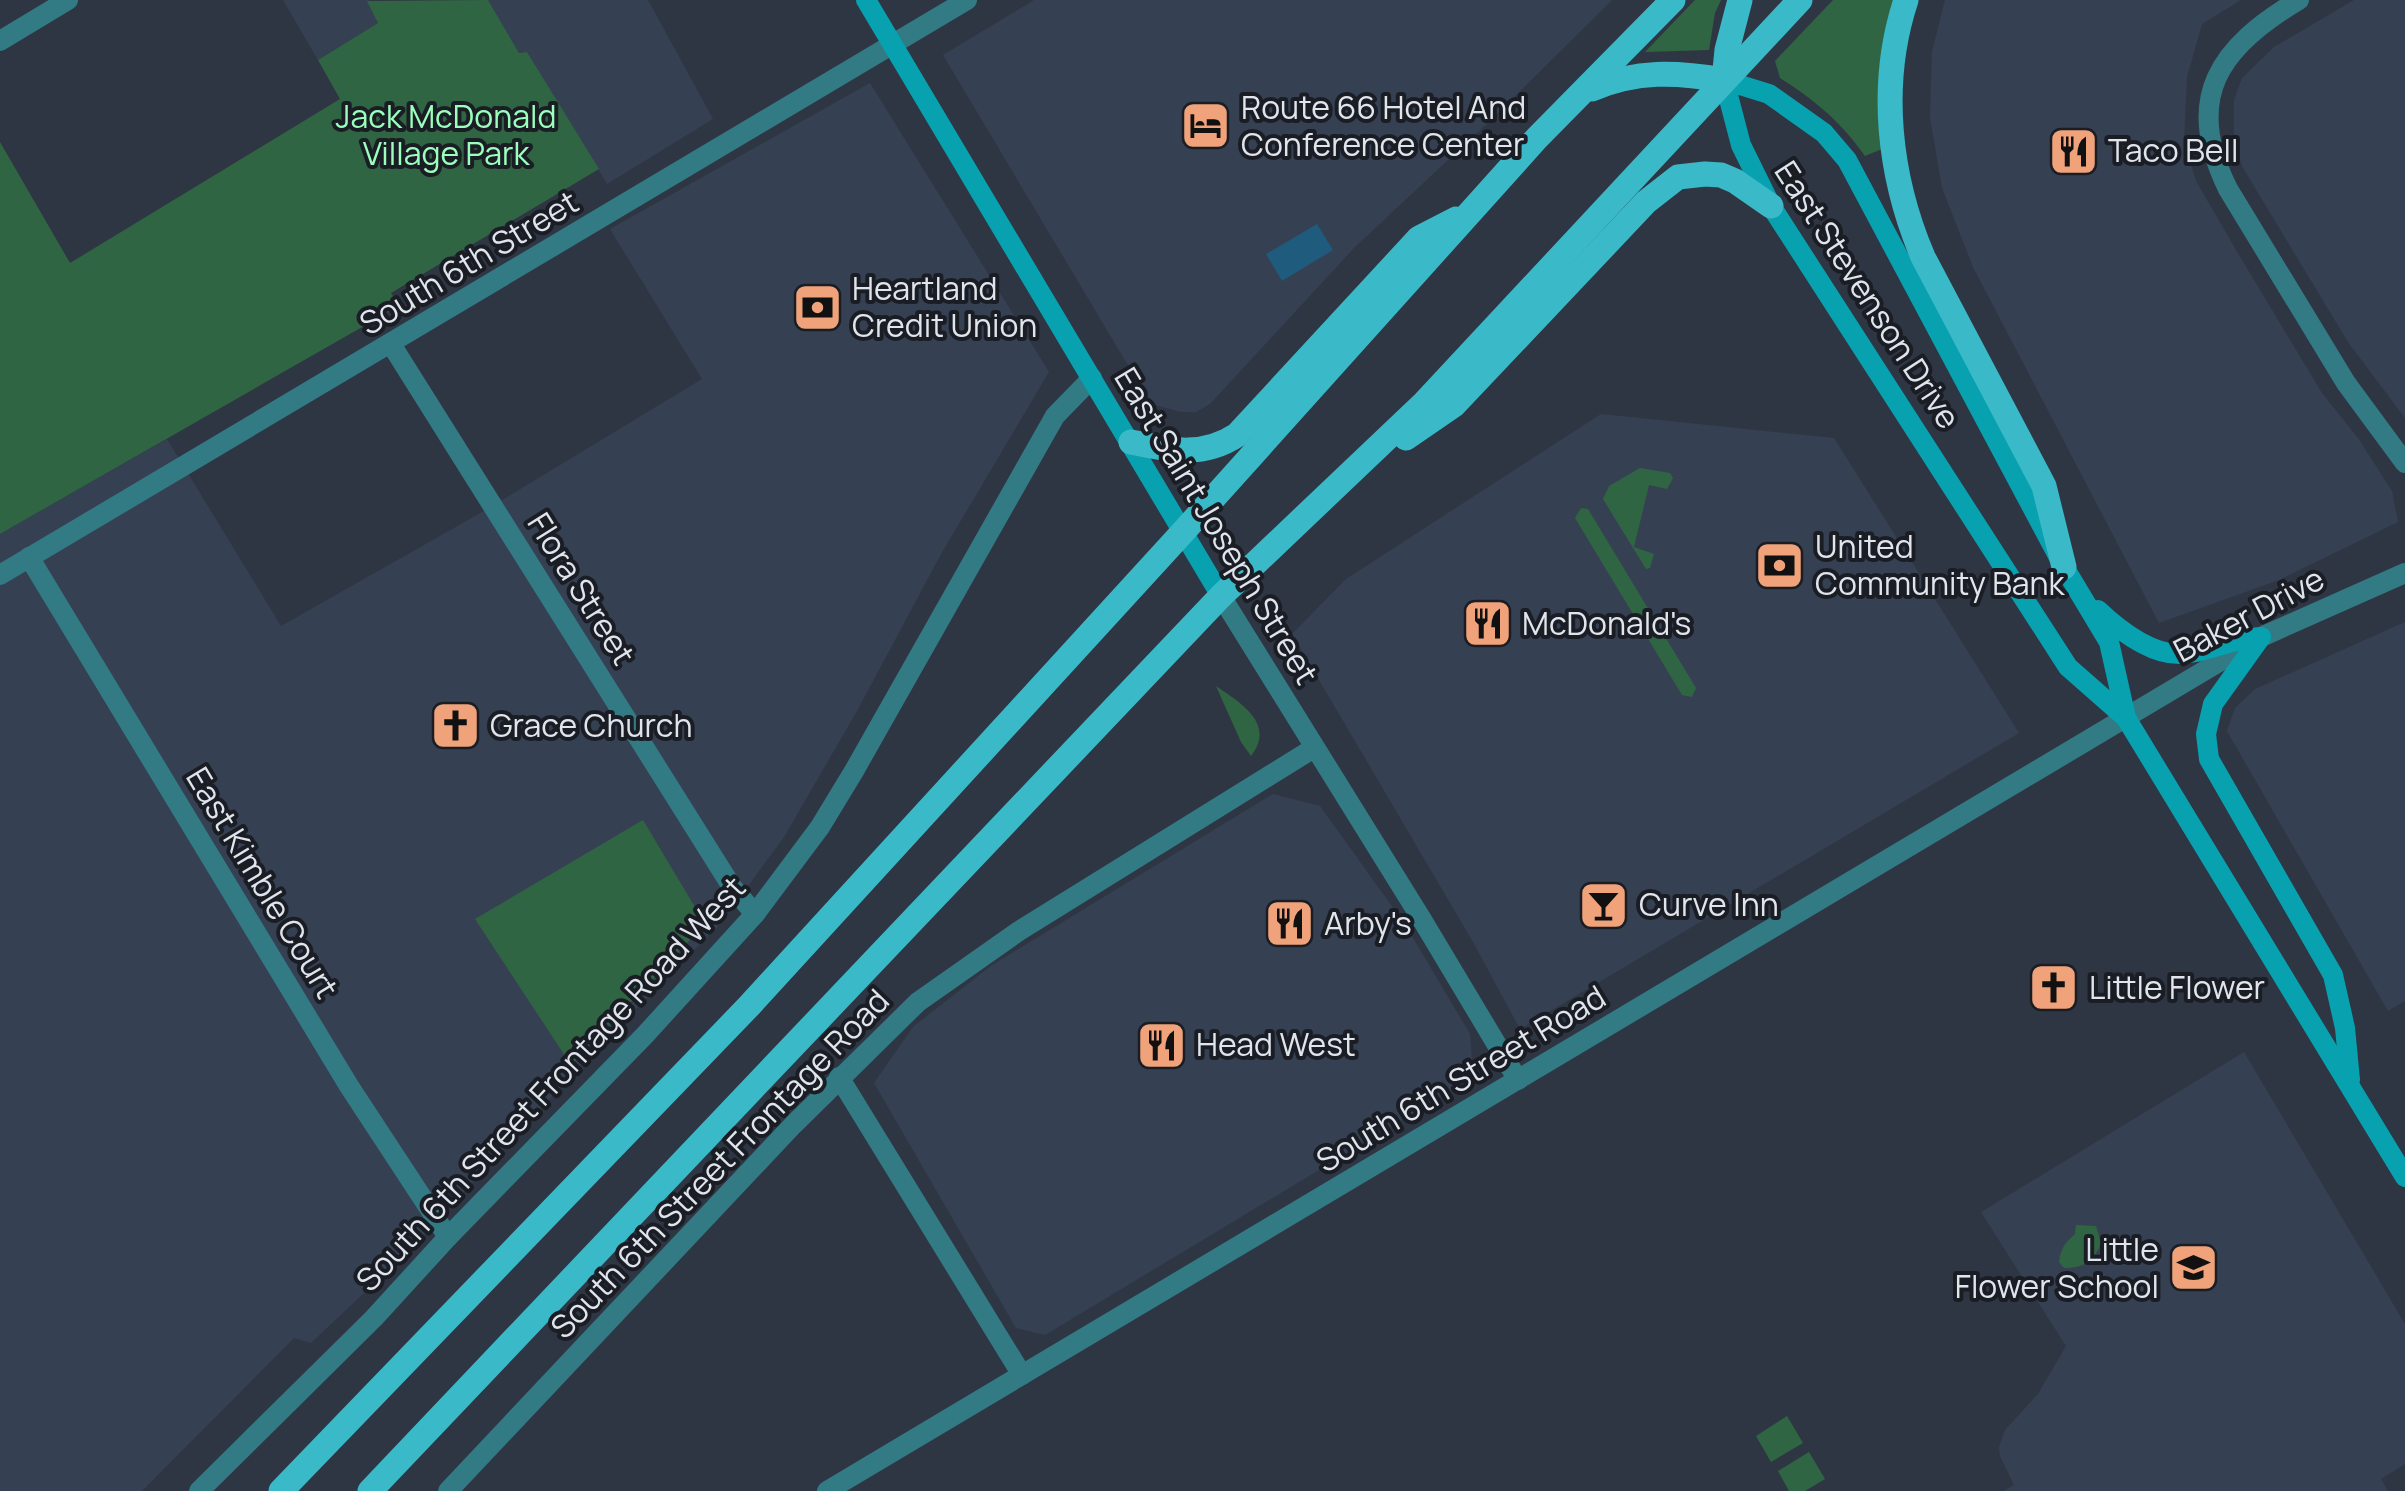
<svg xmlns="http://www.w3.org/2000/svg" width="2405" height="1491" viewBox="0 0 2405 1491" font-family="Manrope,sans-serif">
  <rect width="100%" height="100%" fill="#2f3643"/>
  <g fill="#364053">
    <path d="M283 0H369L378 23 318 60Z"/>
    <path d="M488 0H648L713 119 607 184 527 52 519 53Z"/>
    <path d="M1034 0H1612L1496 115 1354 248 1210 404 1196 412H1181L1151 404 943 55Z"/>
    <path d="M1945 0H2241L2202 24 2187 77 2184 142 2196 181 2236 250 2322 393 2358 438 2392 491 2398 522 2279 580 2159 623 1973 267 1942 188 1930 117 1932 52Z"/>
    <path d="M2354 0H2405V418L2348 342 2243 168 2234 144V100L2242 78 2274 47Z"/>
    <path d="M870 83 1049 372 941 554 857 711 784 837 720 924 593 1052 420 1240 311 1343 294 1338 142 1491H0V534L167 439 281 626 484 511 702 379 610 229Z"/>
    <path d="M1601 414 1834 438 2019 733 1520 1029 1473 942 1292 634 1346 579Z"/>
    <path d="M2405 622V1001L2388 1011 2227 731 2235 708 2255 689Z"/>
    <path d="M1273 794 1320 806 1406 926 1470 1034 1472 1060 1460 1085 1045 1335 1016 1328 874 1083 913 1027 992 965Z"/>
    <path d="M2244 1052 2405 1324V1464L2381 1479 2388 1491H2004L2014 1485 2000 1456 1999 1447 2005 1430 2038 1394 2066 1346 1981 1212Z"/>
  </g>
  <g fill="#306543">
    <path d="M488 0 519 53 527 52 599 169 391 293 399 306 0 534V142L70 263 340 99 318 60 378 23 367 1Z"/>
    <path d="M1695 0H1721L1715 13 1709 50 1645 52Z"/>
    <path d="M1833 0H1893L1882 149 1865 156C1841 122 1815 100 1780 78L1775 61Z"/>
    <path d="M1640 468 1670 473 1673 478 1667 489 1649 485 1634 547 1654 554 1650 568 1646 569 1603 499 1609 486Z"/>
    <path d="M1581 508 1588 509 1696 688 1692 697 1682 695 1575 518Z"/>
    <path d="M1216 686C1241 703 1276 724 1251 756L1241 742Z"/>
    <path d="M643 820 705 924 571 1065 475 919Z"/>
    <path d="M2076 1225 2096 1226 2101 1243C2094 1261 2084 1268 2064 1268L2059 1262C2061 1248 2065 1243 2075 1234Z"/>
    <path d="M1787 1416 1803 1443 1771 1462 1756 1436Z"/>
    <path d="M1809 1452 1825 1479 1805 1491H1789L1778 1471Z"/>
  </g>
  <path fill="#1f5b7c" d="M1317 224 1333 250 1282 281 1266 254Z"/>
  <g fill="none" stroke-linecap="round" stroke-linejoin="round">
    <g stroke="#327b84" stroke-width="20">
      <path d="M2299 0C2219 47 2183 98 2228 189L2346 383 2405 463"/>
      <path d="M0 41 68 0"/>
      <path d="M391 344 732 887 755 914"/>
      <path d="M29 557 349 1086 448 1237"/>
      <path d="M0 575 967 0"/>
      <path d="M1221 596 1421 918 1518 1080"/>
      <path d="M839 1077 1022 1375"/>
      <path d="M199 1491 374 1318 448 1237 645 1035 755 914 820 827 854 771 1055 416 1092 378"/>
      <path d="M448 1491 793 1125 918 1002 1019 931 1314 748"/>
      <path d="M827 1491 2261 637 2405 573"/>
    </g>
    <g stroke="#07a1b0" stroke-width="20">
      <path d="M866 0 1221 596"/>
      <path d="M2098 610C2120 631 2157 660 2190 653 2215 649 2236 638 2261 637"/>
      <path d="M2261 637 2213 704 2206 734 2209 759 2333 975 2345 1028 2350 1080"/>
      <path d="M2126 718 2109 642 2064 567 1847 160 1824 133 1769 94 1724 80 1741 145 1771 206 2068 667 2126 718 2405 1177"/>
    </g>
    <g stroke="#3abac9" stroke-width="25">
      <path d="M1906 0C1878 85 1889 177 1923 257L2044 486 2064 567"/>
      <path d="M1724 80 1727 50 1740 0"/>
      <path d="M1592 89C1637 70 1676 72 1724 80"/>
      <path d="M1406 438 1454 405 1646 202 1678 177 1705 174 1721 175 1735 181 1771 206"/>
      <path d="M1131 442C1170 450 1202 458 1237 435L1419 238 1456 219"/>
      <path d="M281 1491 749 1006 1183 532 1537 138 1673 0"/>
      <path d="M370 1491 1221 596 1424 403 1800 0"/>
    </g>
  </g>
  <defs>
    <symbol id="hotel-square" viewBox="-11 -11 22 22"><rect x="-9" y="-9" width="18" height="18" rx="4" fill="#f0a27a" stroke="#1a1d24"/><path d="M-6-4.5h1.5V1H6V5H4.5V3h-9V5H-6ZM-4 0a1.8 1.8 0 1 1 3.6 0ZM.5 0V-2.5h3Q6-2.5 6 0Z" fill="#111"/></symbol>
    <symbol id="restaurant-square" viewBox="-11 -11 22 22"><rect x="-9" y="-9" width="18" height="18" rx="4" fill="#f0a27a" stroke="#1a1d24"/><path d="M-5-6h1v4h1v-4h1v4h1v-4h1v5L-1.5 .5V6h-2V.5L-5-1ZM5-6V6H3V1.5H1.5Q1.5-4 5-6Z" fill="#111"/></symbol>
    <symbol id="bank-square" viewBox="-11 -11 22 22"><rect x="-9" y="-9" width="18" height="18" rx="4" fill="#f0a27a" stroke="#1a1d24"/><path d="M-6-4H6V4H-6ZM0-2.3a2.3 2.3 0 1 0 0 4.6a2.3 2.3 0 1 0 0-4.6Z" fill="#111"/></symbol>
    <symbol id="church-square" viewBox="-11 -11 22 22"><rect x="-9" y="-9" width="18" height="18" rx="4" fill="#f0a27a" stroke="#1a1d24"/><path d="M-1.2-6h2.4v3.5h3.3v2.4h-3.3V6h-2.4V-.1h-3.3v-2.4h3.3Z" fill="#111"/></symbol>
    <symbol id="bar-square" viewBox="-11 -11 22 22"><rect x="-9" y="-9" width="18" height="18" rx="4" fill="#f0a27a" stroke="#1a1d24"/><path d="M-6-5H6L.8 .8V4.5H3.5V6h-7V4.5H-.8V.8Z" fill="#111"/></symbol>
    <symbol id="school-square" viewBox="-11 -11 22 22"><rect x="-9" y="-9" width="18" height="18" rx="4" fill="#f0a27a" stroke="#1a1d24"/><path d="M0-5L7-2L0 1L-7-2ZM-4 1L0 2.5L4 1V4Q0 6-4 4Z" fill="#111"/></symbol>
  </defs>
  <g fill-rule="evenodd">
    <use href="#hotel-square" x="1178" y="98" width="55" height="55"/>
    <use href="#restaurant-square" x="2046" y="124" width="55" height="55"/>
    <use href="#bank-square" x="790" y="280" width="55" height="55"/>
    <use href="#bank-square" x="1752" y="538" width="55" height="55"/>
    <use href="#restaurant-square" x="1460" y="596" width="55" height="55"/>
    <use href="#church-square" x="428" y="698" width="55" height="55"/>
    <use href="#bar-square" x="1576" y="878" width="55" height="55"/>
    <use href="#restaurant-square" x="1262" y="896" width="55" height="55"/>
    <use href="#church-square" x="2026" y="960" width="55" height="55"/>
    <use href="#restaurant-square" x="1134" y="1018" width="55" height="55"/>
    <use href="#school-square" x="2166" y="1240" width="55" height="55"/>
  </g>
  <g text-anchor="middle" stroke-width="8" stroke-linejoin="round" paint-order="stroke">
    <g font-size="32" fill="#e0e5ed" stroke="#1a1d24" text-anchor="start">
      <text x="1241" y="119">Route 66 Hotel And<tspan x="1241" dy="37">Conference Center</tspan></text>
      <text x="2108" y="162">Taco Bell</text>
      <text x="852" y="300">Heartland<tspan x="852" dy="37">Credit Union</tspan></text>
      <text x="1815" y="558">United<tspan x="1815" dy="37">Community Bank</tspan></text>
      <text x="1522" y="635">McDonald's</text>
      <text x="490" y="737">Grace Church</text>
      <text x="1639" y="916">Curve Inn</text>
      <text x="1324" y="935">Arby's</text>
      <text x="2089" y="999">Little Flower</text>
      <text x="1196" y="1056">Head West</text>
      <text x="2159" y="1261" text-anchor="end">Little<tspan x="2159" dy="37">Flower School</tspan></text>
    </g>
    <g font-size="32" fill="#9afebc" stroke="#1a1d24">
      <text x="446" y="128">Jack McDonald<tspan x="446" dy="37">Village Park</tspan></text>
    </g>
    <g font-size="32" fill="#e0e5ed" stroke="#1a1d24">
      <text transform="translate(469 263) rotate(-31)" y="11">South 6th Street</text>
      <text transform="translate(1867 295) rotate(57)" y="11">East Stevenson Drive</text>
      <text transform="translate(1216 526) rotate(59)" y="11">East Saint Joseph Street</text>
      <text transform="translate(581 589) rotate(58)" y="11">Flora Street</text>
      <text transform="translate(2249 615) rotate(-28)" y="11">Baker Drive</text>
      <text transform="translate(262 883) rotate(59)" y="11">East Kimble Court</text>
      <text transform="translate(1461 1079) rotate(-31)" y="11">South 6th Street Road</text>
      <text transform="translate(551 1084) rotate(-47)" y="11">South 6th Street Frontage Road West</text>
      <text transform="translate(720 1164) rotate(-46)" y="11">South 6th Street Frontage Road</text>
    </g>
  </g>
</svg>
